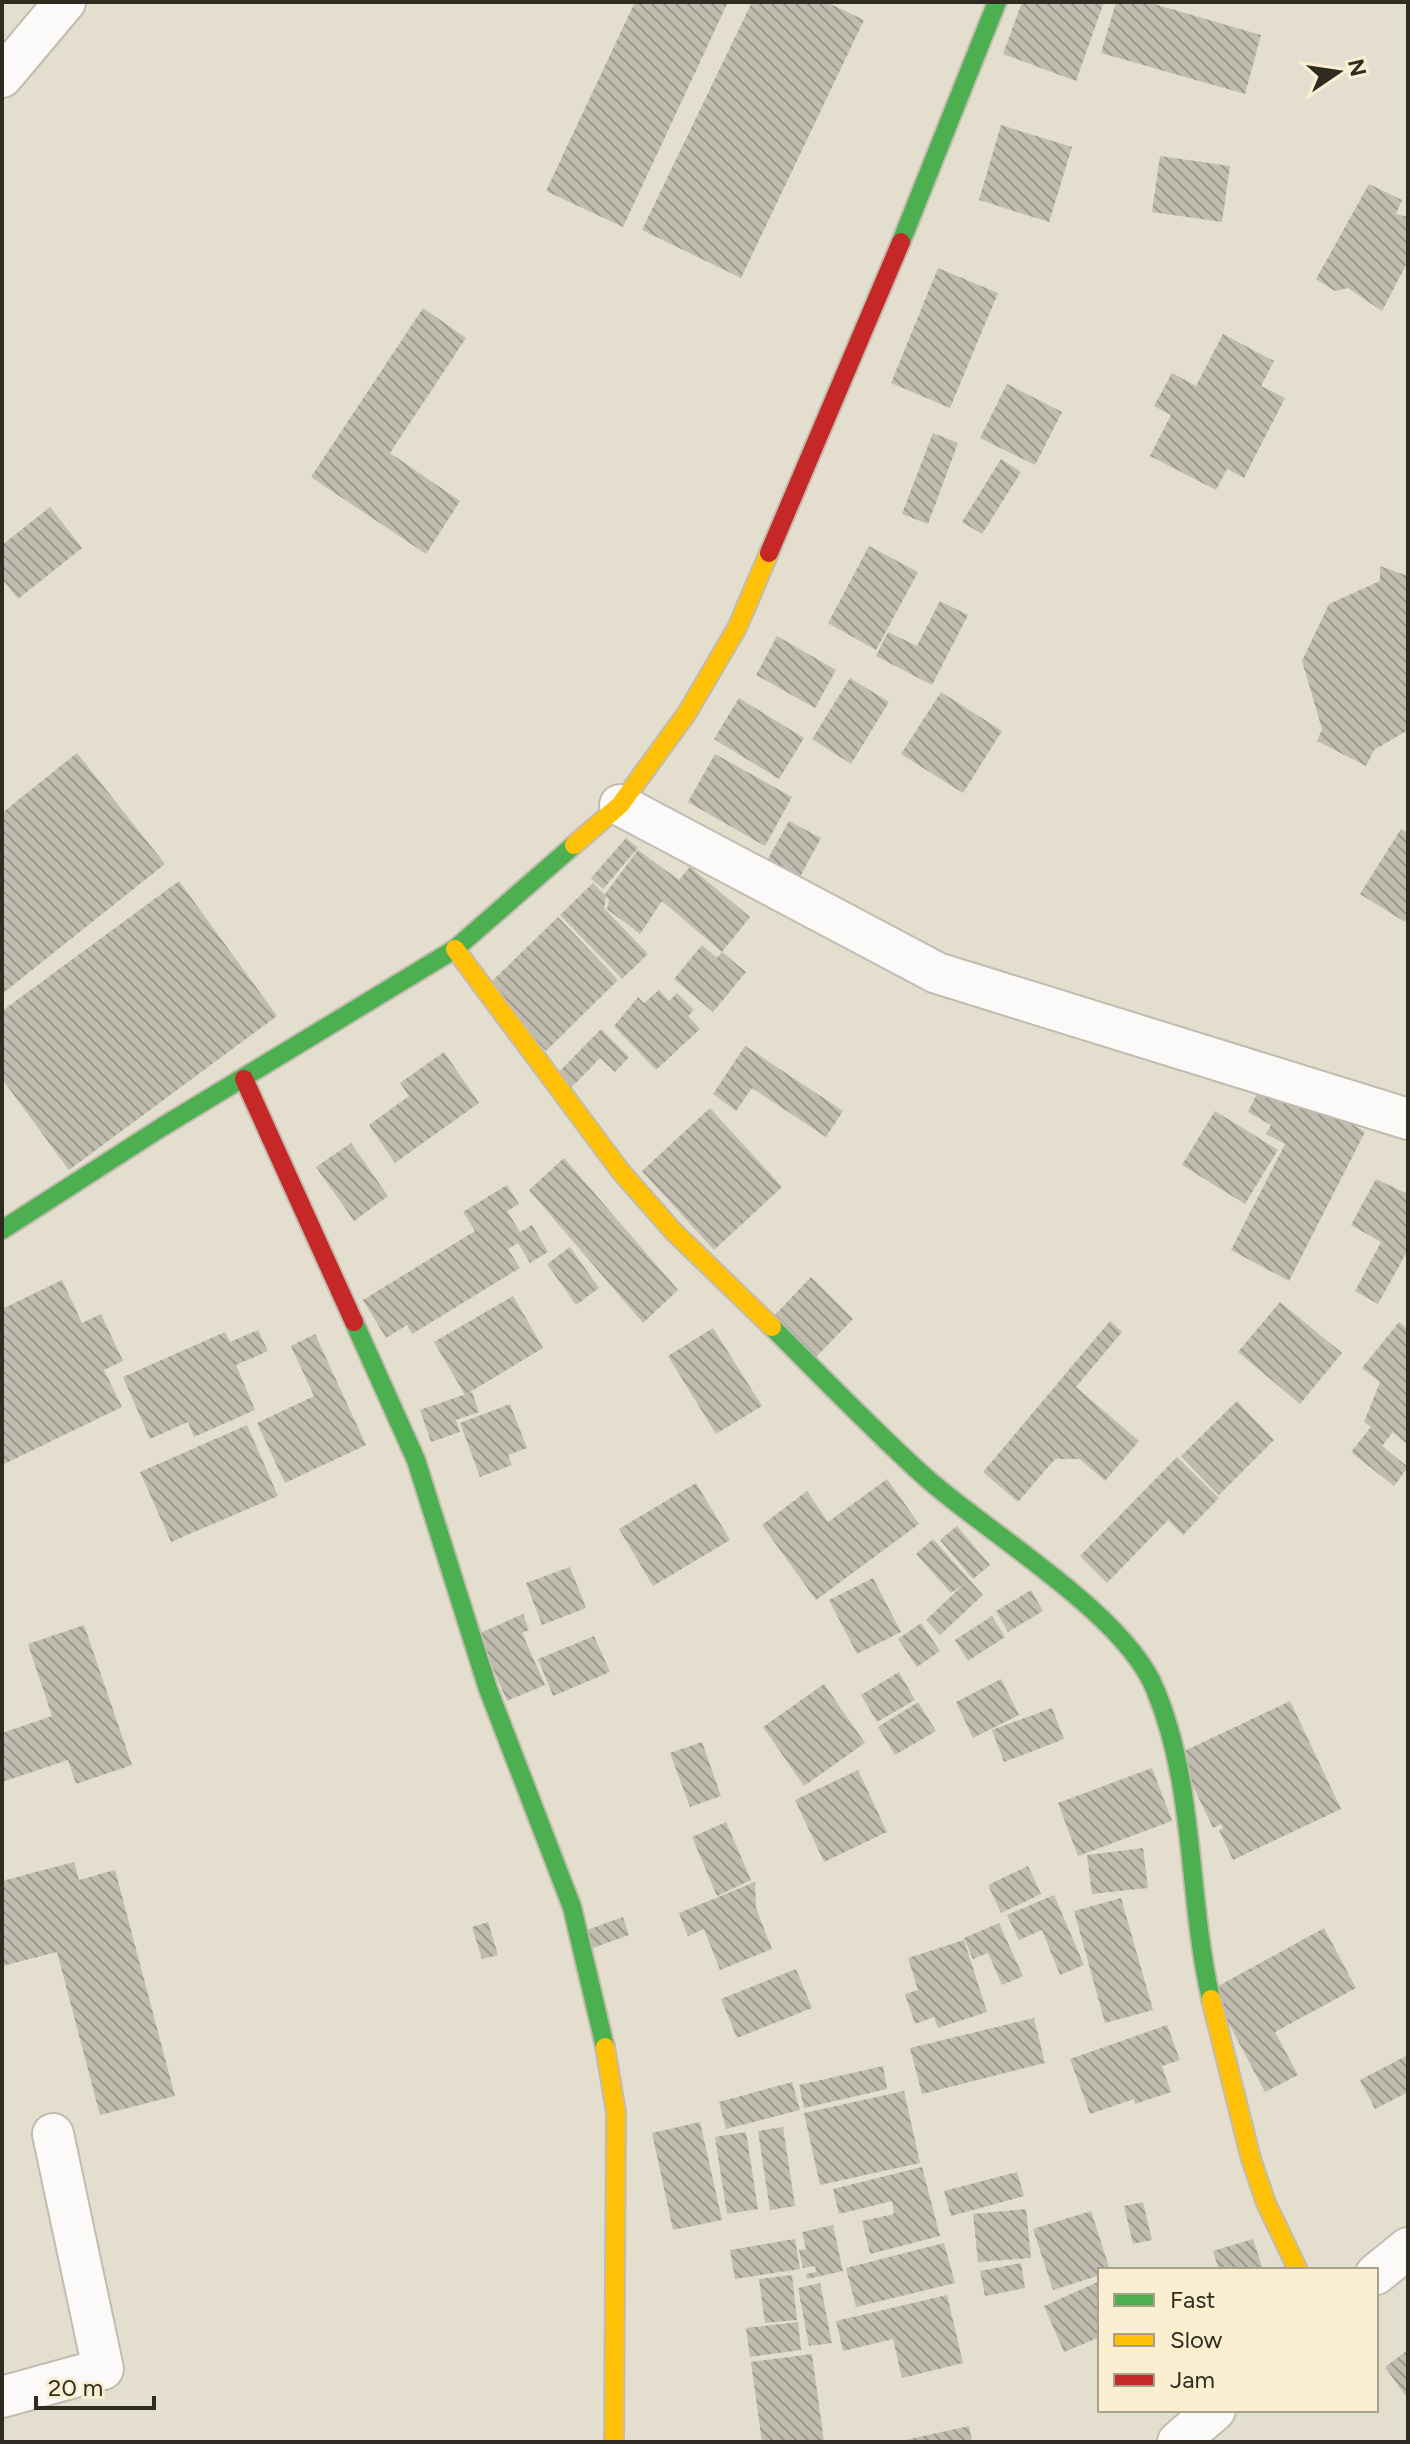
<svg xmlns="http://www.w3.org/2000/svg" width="1410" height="2444" viewBox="0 0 1410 2444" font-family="Figtree,sans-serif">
  <defs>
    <pattern id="building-back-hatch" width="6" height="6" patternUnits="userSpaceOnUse" patternTransform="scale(2)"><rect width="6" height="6" fill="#c1bcb0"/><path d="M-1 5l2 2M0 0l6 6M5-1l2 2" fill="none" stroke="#9d998f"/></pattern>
  </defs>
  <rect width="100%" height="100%" fill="#e4dece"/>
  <g fill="url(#building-back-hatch)">
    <path d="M635 2H728L623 227 546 191Z"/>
    <path d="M752 2H826L864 20 741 278 642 230Z"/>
    <path d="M1022 2H1104L1076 81 1003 54Z"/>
    <path d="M1116 2H1147L1261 35 1245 94 1101 53Z"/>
    <path d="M1001 125 1072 147 1049 222 979 200Z"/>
    <path d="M1160 156 1230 166 1222 222 1152 212Z"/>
    <path d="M1369 184 1402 200 1396 214 1408 217V261L1382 311 1348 288 1335 291 1316 279Z"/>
    <path d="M938 268 998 293 950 408 891 383Z"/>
    <path d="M423 308 466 338 390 453 460 501 426 554 311 477Z"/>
    <path d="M1223 334 1274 361 1261 386 1285 398 1244 478 1227 469 1216 490 1150 456 1171 415 1154 406 1172 373 1196 386Z"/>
    <path d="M1007 384 1062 412 1035 465 980 438Z"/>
    <path d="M933 433 958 443 928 524 902 514Z"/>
    <path d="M1001 459 1021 472 982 534 962 522Z"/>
    <path d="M50 507 82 548 18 599 2 579V545Z"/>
    <path d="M869 546 918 572 876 650 828 623Z"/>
    <path d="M1380 566 1408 576V730L1374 750 1366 766 1317 741 1322 729 1302 661 1329 604 1380 581Z"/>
    <path d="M940 601 968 615 932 685 876 656 888 632 917 646Z"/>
    <path d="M777 636 836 670 815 708 756 675Z"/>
    <path d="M850 678 889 702 851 764 812 739Z"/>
    <path d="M941 692 1002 731 963 793 901 754Z"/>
    <path d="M739 698 804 738 779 779 714 739Z"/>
    <path d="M77 753 165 864 2 994V813Z"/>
    <path d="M715 754 792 797 765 846 688 802Z"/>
    <path d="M789 821 821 838 796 884 764 866Z"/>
    <path d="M1401 829 1408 833V917L1405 922 1360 894Z"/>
    <path d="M626 838 638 848 603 889 591 878Z"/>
    <path d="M638 850 679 880 690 867 750 917 722 952 662 901 640 934 607 909 609 900 605 894Z"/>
    <path d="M179 881 277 1016 69 1170 2 1079V1011Z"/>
    <path d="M593 883 606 896 604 908 648 954 622 979 560 915Z"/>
    <path d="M558 917 618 980 546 1051 486 987Z"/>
    <path d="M702 945 717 958 722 952 746 972 713 1012 674 979Z"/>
    <path d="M659 990 669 1001 677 993 694 1010 688 1016 700 1029 656 1070 614 1026 638 997 644 1003Z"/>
    <path d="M601 1029 629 1057 615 1072 600 1058 566 1093 552 1079Z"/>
    <path d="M745 1046 843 1111 826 1137 752 1088 736 1111 713 1094Z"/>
    <path d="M444 1052 479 1103 395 1163 369 1125 409 1096 400 1083Z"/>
    <path d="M1267 1074 1365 1132 1289 1281 1231 1250 1285 1144 1266 1134 1271 1125 1248 1112Z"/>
    <path d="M710 1108 782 1187 714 1250 642 1171Z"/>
    <path d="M1215 1111 1278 1150 1245 1204 1182 1165Z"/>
    <path d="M351 1143 388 1196 354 1221 316 1167Z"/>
    <path d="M564 1158 678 1290 643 1323 529 1190Z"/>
    <path d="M1376 1179 1408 1194V1250L1378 1304 1355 1291 1381 1242 1351 1225Z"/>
    <path d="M507 1185 519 1204 507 1211 520 1232 532 1225 548 1252 530 1263 518 1243 508 1249 520 1268 412 1334 407 1325 386 1338 363 1300 475 1231 463 1212Z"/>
    <path d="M570 1247 599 1288 576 1305 547 1264Z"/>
    <path d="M811 1277 853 1319 815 1358 773 1317Z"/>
    <path d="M62 1280 82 1323 101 1314 123 1361 104 1370 122 1407 2 1465V1309Z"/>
    <path d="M513 1296 543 1348 465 1395 434 1342Z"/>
    <path d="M1280 1302 1342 1353 1300 1404 1238 1352Z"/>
    <path d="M1110 1321 1122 1332 1076 1387 1139 1441 1105 1481 1080 1459H1055L1018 1502 983 1472Z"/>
    <path d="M1399 1322 1408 1329V1445L1393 1432 1382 1446 1408 1467 1394 1486 1351 1452 1371 1427 1364 1422 1380 1382 1362 1368Z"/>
    <path d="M713 1328 762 1406 716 1434 668 1356Z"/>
    <path d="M258 1330 268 1351 236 1365 255 1410 194 1437 188 1422 150 1439 123 1377 225 1332 230 1342Z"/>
    <path d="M315 1334 366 1445 285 1483 257 1423 314 1396 291 1346Z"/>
    <path d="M472 1392 479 1412 456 1420 460 1432 431 1442 420 1410Z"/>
    <path d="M1237 1401 1274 1440 1219 1495 1181 1456Z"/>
    <path d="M510 1404 527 1448 508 1455 512 1465 480 1477 460 1423Z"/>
    <path d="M247 1425 278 1496 171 1542 140 1472Z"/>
    <path d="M1177 1457 1219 1498 1183 1535 1168 1520 1107 1583 1080 1556Z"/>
    <path d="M887 1479 919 1524 816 1600 762 1525 807 1491 828 1522Z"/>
    <path d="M696 1483 730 1540 653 1586 619 1529Z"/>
    <path d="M957 1526 990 1565 973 1579 940 1540Z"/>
    <path d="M933 1539 983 1595 940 1635 926 1620 964 1584 951 1593 916 1554Z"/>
    <path d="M570 1567 586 1608 542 1625 526 1583Z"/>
    <path d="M873 1578 901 1632 857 1654 829 1600Z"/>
    <path d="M1031 1590 1043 1611 1008 1632 996 1611Z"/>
    <path d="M523 1614 529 1630 522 1633 545 1685 507 1701 478 1634Z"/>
    <path d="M992 1616 1005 1637 968 1661 955 1640Z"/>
    <path d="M921 1623 940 1651 917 1667 898 1639Z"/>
    <path d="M84 1625 132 1765 76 1784 68 1760 2 1782V1733L52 1716 28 1644Z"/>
    <path d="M594 1636 610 1672 553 1696 538 1659Z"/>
    <path d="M899 1672 915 1700 877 1722 861 1695Z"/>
    <path d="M1001 1679 1019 1715 973 1738 956 1702Z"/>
    <path d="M824 1684 865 1743 804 1786 763 1727Z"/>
    <path d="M1290 1701 1341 1809 1233 1860 1219 1830 1223 1829 1221 1824 1213 1828 1178 1754Z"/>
    <path d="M918 1702 936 1731 895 1755 878 1727Z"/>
    <path d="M1052 1708 1064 1739 1004 1762 992 1730Z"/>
    <path d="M702 1742 721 1796 690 1807 670 1753Z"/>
    <path d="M1152 1768 1172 1821 1078 1856 1058 1803Z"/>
    <path d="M858 1770 887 1832 824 1862 795 1800Z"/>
    <path d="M726 1822 751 1880 717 1896 692 1837Z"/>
    <path d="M1143 1848 1148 1888 1092 1894 1087 1855Z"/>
    <path d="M74 1862 79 1880 115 1870 175 2096 100 2115 57 1952 2 1966V1881Z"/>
    <path d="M1028 1866 1041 1894 1001 1913 988 1885Z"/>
    <path d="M755 1882 756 1908 772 1949 720 1970 704 1929 688 1936 679 1913Z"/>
    <path d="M1054 1895 1084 1965 1060 1975 1042 1930 1019 1940 1007 1915Z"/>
    <path d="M1121 1898 1153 2010 1105 2023 1074 1911Z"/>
    <path d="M623 1917 629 1935 593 1948 587 1930Z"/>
    <path d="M488 1922 498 1955 482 1959 472 1927Z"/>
    <path d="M999 1923 1023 1976 1002 1985 988 1953 973 1959 964 1938Z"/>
    <path d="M1324 1928 1356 1988 1275 2032 1298 2075 1265 2092 1211 1990Z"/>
    <path d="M964 1940 987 2012 938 2028 934 2017 915 2024 905 1994 918 1990 908 1958Z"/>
    <path d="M796 1969 812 2008 737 2038 721 1999Z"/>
    <path d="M1034 2018 1045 2063 922 2094 910 2048Z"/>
    <path d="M1167 2025 1180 2060 1162 2066 1171 2092 1135 2104 1134 2099 1090 2114 1070 2059Z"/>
    <path d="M1408 2055V2092L1375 2109 1360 2080Z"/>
    <path d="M883 2066 887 2089 804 2108 799 2085Z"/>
    <path d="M792 2082 800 2110 726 2129 719 2102Z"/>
    <path d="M904 2091 920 2163 820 2185 804 2113Z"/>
    <path d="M700 2122 722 2220 673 2230 652 2133Z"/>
    <path d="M783 2127 795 2206 770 2210 758 2131Z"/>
    <path d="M746 2132 758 2209 727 2214 715 2137Z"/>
    <path d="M922 2167 940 2236 870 2254 862 2221 894 2214 892 2201 839 2214 833 2189Z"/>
    <path d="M1017 2172 1024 2196 951 2216 944 2191Z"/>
    <path d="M1143 2202 1152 2240 1133 2244 1124 2206Z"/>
    <path d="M1026 2209 1031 2258 978 2262 973 2214Z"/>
    <path d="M1091 2211 1110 2270H1100V2275L1053 2290 1033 2229Z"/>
    <path d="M833 2225 843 2271 807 2279 806 2274 816 2272 815 2266 803 2268 799 2250 806 2249 802 2232Z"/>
    <path d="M795 2239 800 2269 735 2279 730 2250Z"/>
    <path d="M1253 2239 1263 2270H1219L1213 2251Z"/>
    <path d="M944 2243 955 2283 856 2307 846 2268Z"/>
    <path d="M1021 2263 1025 2288 985 2296 980 2271Z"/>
    <path d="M792 2275 797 2320 765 2323 759 2279Z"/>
    <path d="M1100 2281V2337L1064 2352 1044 2306Z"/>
    <path d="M820 2283 832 2343 809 2346 798 2288Z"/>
    <path d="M947 2295 963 2363 902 2378 893 2339 843 2351 836 2321Z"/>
    <path d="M798 2322 801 2350 750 2357 746 2328Z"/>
    <path d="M1408 2350V2399L1385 2367Z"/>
    <path d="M812 2354 824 2442H762L751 2362Z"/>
    <path d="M969 2426 972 2442H901V2441Z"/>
  </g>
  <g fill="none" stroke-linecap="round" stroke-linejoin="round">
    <defs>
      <g id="street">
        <path d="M2 77 65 2"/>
        <path d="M620 805 937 973 1408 1119"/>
        <path d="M1376 2274 1408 2248"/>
        <path d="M2 2397 103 2369 53 2134"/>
        <path d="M1178 2442 1215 2410"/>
      </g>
      <g id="fast">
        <path d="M901 242 997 2"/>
        <path d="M2 1230 162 1127 455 949 574 845"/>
        <path d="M354 1322 416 1460 488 1689 572 1907 605 2047"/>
        <path d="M772 1327C822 1377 871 1428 924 1476 986 1532 1124 1613 1155 1689 1196 1787 1187 1896 1211 1999"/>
      </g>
      <g id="slow">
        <path d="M574 845 620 805 687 713 737 628 769 553"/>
        <path d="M455 949 622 1173 674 1232 772 1327"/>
        <path d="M1211 1999 1251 2159 1266 2203 1298 2270"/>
        <path d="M605 2047 616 2112 614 2442"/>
      </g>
      <g id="jam">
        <path d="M769 553 901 242"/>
        <path d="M244 1079 354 1322"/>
      </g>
    </defs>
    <use href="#street" stroke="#c1bcaf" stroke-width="44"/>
    <use href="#fast" stroke="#c1bcaf" stroke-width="22"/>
    <use href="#slow" stroke="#c1bcaf" stroke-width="22"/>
    <use href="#jam" stroke="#c1bcaf" stroke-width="22"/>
    <use href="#street" stroke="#fbfaf8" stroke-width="40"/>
    <use href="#fast" stroke="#4caf50" stroke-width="18"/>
    <use href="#slow" stroke="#ffc107" stroke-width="18"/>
    <use href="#jam" stroke="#c62828" stroke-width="18"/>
  </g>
  <rect width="1410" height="2444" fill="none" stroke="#2f2b20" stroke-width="8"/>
  <rect x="1098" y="2268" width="280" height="144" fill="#faefd1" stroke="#a9a18a" stroke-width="2"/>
  <rect x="1114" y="2294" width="40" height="12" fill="#4caf50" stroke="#a9a18a" stroke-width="2"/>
  <text x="1170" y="2308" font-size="24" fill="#2f2b20">Fast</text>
  <rect x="1114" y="2334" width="40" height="12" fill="#ffc107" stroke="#a9a18a" stroke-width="2"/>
  <text x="1170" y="2348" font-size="24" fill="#2f2b20">Slow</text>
  <rect x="1114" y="2374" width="40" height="12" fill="#c62828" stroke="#a9a18a" stroke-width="2"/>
  <text x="1170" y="2388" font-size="24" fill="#2f2b20">Jam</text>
  <g transform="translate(1338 72) rotate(77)" stroke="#faefd1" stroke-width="6" paint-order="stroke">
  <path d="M0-6L14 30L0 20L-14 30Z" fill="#2f2b20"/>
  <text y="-12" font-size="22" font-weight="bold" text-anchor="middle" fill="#2f2b20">N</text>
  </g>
  <path d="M36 2396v12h118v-12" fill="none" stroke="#2f2b20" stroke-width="4"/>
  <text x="48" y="2396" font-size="24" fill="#2f2b20" stroke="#faefd1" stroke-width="6" paint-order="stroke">20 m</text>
</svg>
